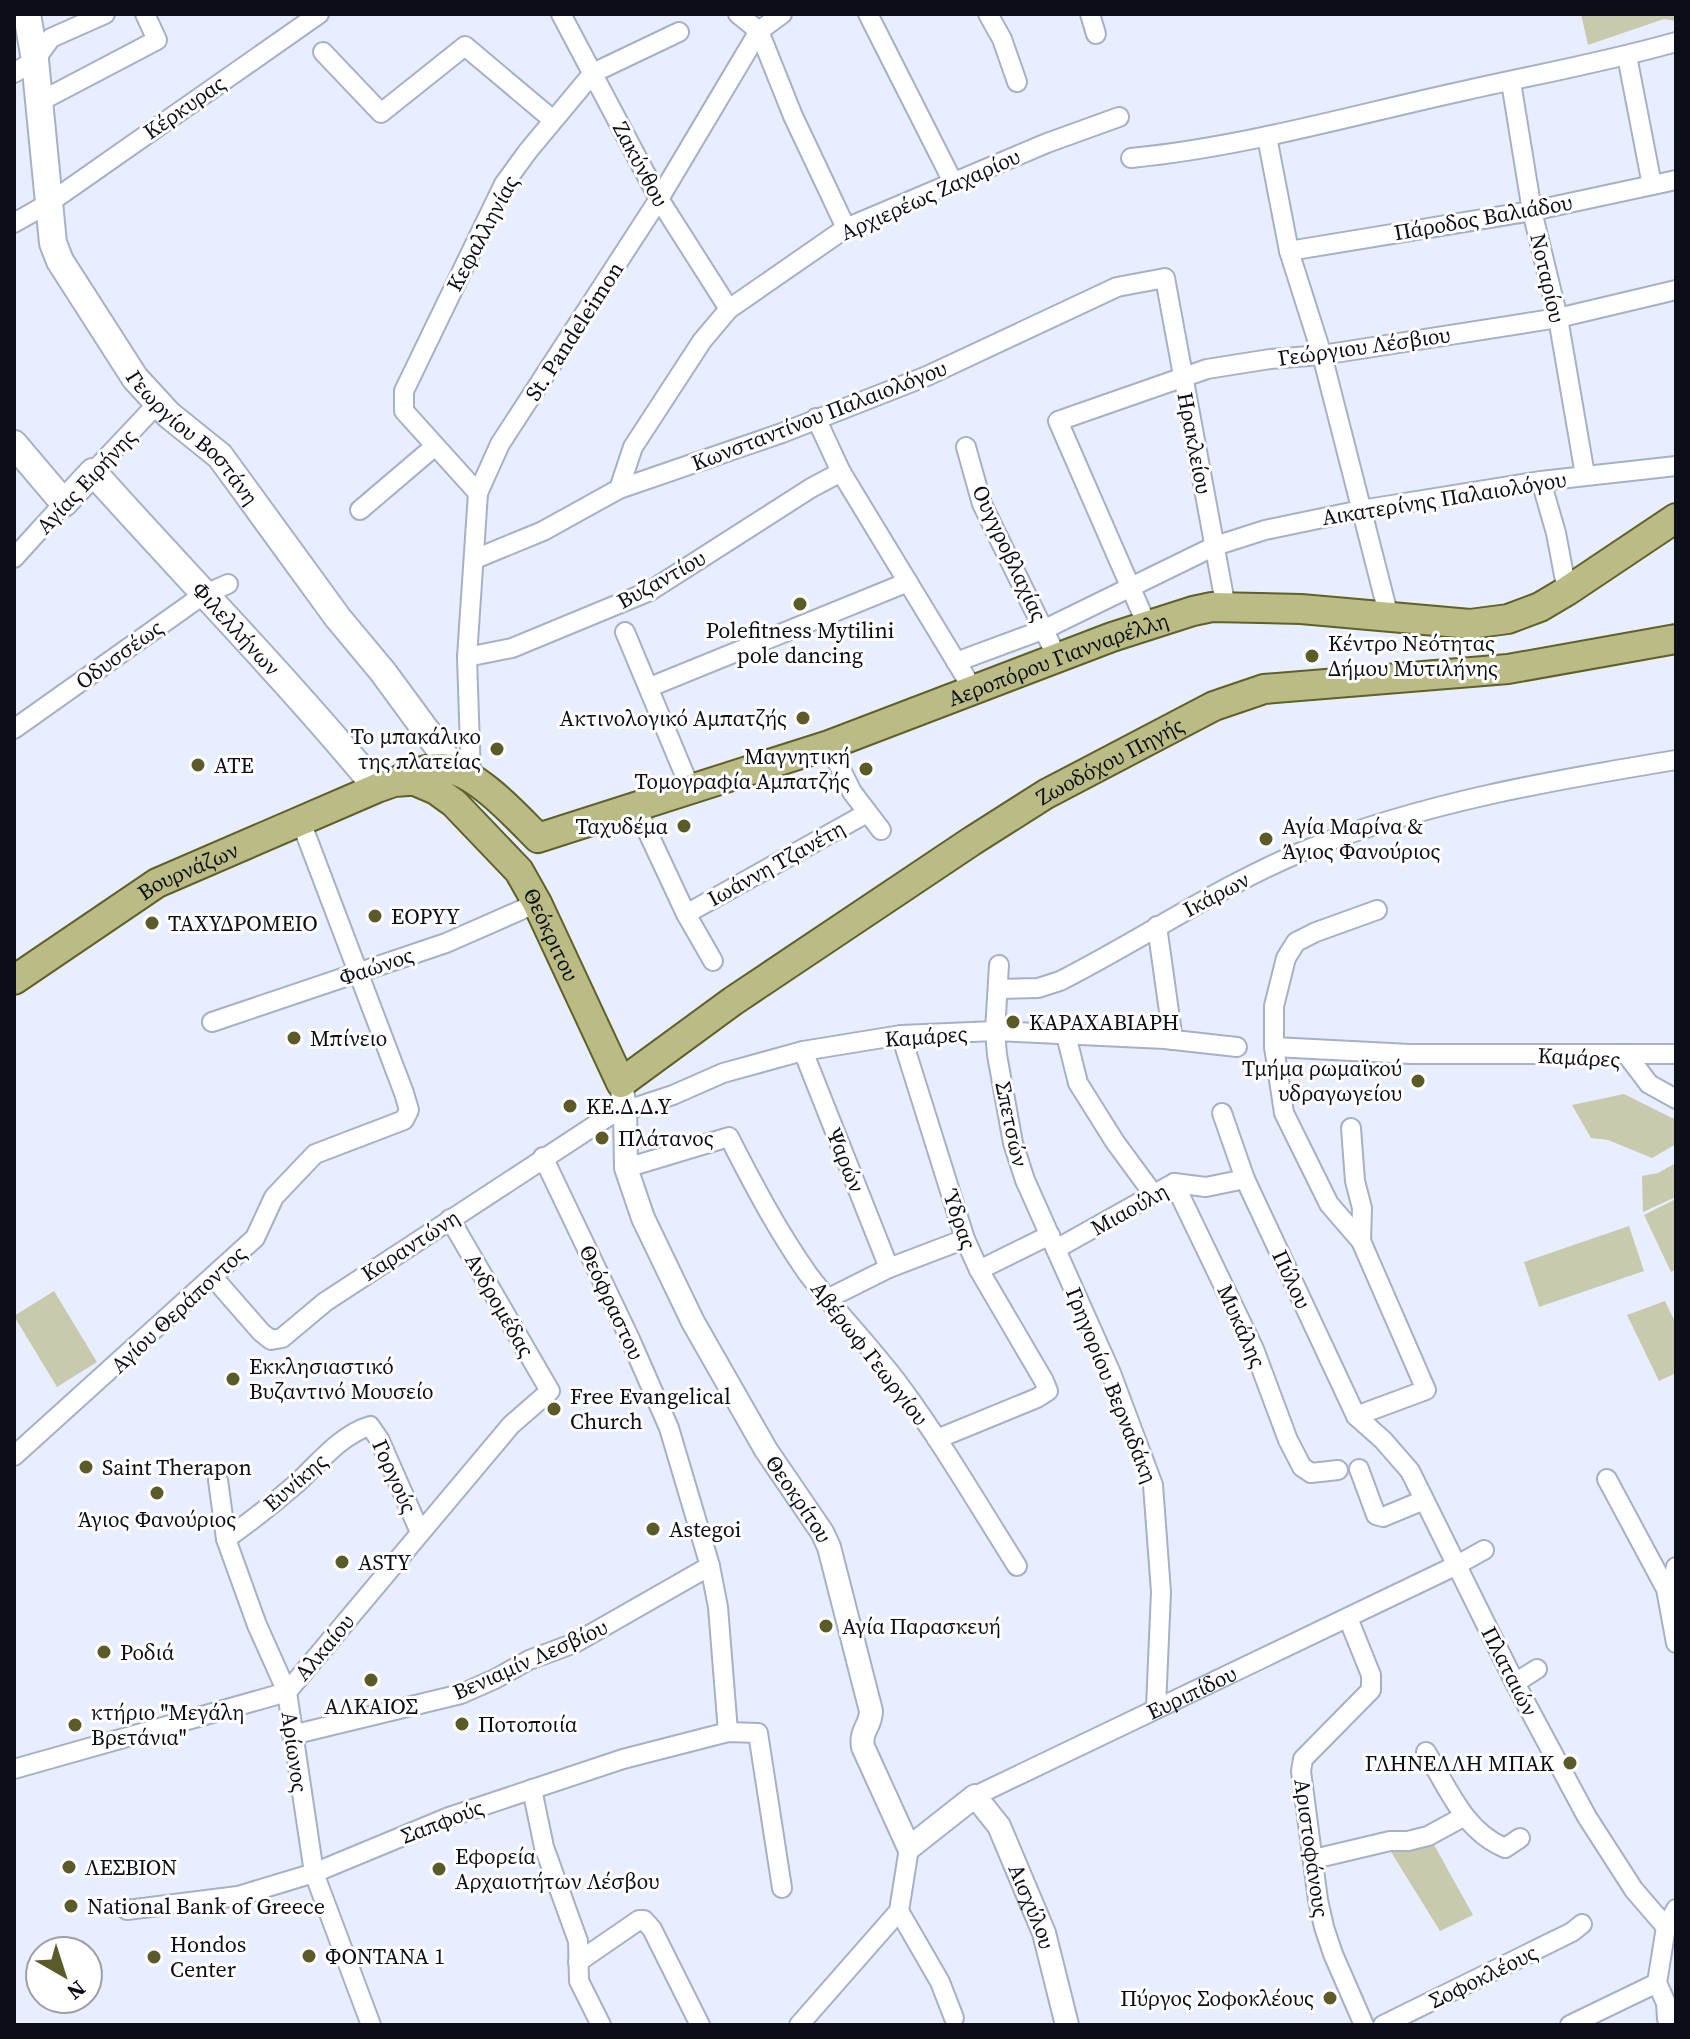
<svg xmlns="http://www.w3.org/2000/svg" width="1690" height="2039" viewBox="0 0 1690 2039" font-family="'Source Serif 4',serif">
  <rect width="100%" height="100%" fill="#e8eefd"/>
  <g fill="#c8caae">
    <path d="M1581 14H1676V21L1664 19 1588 45Z"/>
    <path d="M1624 1094 1676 1120V1144L1652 1158 1608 1140 1591 1138 1572 1105Z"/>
    <path d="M1676 1163V1197L1643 1212 1642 1176 1658 1173Z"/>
    <path d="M1676 1199V1269L1671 1272 1644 1215Z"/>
    <path d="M1629 1226 1644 1271 1539 1307 1524 1262Z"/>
    <path d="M54 1291 97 1362 57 1387 14 1316Z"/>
    <path d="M1665 1301 1676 1324V1373L1659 1381 1627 1315Z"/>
    <path d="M1433 1843 1473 1915 1440 1931 1391 1852Z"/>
  </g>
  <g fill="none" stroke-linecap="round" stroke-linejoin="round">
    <defs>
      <g id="minor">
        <path d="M561 14 659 199 729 309"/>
        <path d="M738 14 759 31"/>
        <path d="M868 14 953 182"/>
        <path d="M988 14 1002 39 1017 82"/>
        <path d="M1090 14 1096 34"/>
        <path d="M759 31 793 116 846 228"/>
        <path d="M323 52 381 113 465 46 553 120"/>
        <path d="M1627 56 1652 185"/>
        <path d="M14 73 35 60 51 38 105 14"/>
        <path d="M1511 82 1532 211 1558 318 1585 475"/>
        <path d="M39 102 157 40 145 14"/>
        <path d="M1267 137 1289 251 1322 355 1389 617"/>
        <path d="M1131 158C1244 147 1353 115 1463 91 1534 75 1606 62 1676 42"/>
        <path d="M14 223 49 203 319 14"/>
        <path d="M1289 251 1532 211 1676 180"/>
        <path d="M816 418 841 472 974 691"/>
        <path d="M966 447 982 504 1057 657"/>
        <path d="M93 472 158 403"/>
        <path d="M1541 481 1556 533 1567 591"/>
        <path d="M619 489 633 447 702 341 729 309 846 228 1047 143 1119 117"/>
        <path d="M478 493 404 411V391L504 184 528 151 593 73 679 32"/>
        <path d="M360 510 434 447"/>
        <path d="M14 558 64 503"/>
        <path d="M475 559 543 531 619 489 782 433 927 376 1117 287 1165 278 1226 608"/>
        <path d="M1147 625 1058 421 1207 369 1270 359 1322 355 1558 318 1676 290"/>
        <path d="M625 632 691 790"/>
        <path d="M467 657 512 648 650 591 811 488 841 472"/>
        <path d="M956 662 1045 629 1215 546 1265 530 1361 510 1541 481 1676 466"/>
        <path d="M650 687 908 582"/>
        <path d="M14 729 203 595 228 584"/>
        <path d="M829 745 852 792 881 830"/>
        <path d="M471 778 467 657 478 493 500 444 659 199 759 31 782 14"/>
        <path d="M636 807 686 914 713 961"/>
        <path d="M686 914 867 813"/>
        <path d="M1157 926 1173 1040"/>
        <path d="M999 965 995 1031 997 1055 1013 1143 1025 1180 1111 1373 1153 1485 1161 1592 1156 1707"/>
        <path d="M998 989 1038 988 1060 981C1143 939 1219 886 1306 850 1420 803 1554 780 1676 760"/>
        <path d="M212 1022 446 943 537 903"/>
        <path d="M901 1035 965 1239 979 1270 1044 1381 1048 1391 1037 1398 937 1439"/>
        <path d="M1066 1035 1078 1083 1115 1142 1154 1195"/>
        <path d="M1274 1047 1410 1054H1676"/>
        <path d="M803 1051 889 1268"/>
        <path d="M1627 1055 1649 1084 1676 1099"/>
        <path d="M1222 1113 1245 1179"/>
        <path d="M1351 1128 1355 1181 1362 1208 1361 1241"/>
        <path d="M543 1157 630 1339 669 1428 710 1566 718 1607 728 1732"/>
        <path d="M626 1168 729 1137C753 1184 777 1230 808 1274 837 1313 872 1348 901 1387 943 1444 979 1506 1017 1566"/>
        <path d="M1174 1183 1254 1349 1288 1440 1302 1467 1311 1473 1338 1470"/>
        <path d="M1056 1249 1174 1183 1206 1187 1245 1179 1356 1416 1383 1440 1410 1471 1515 1683 1587 1817 1634 1890 1666 1927"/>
        <path d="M979 1270 1050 1235"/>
        <path d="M213 1277 261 1332 271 1340 282 1338 325 1302 609 1116 673 1095 723 1073 803 1051 901 1035 995 1031 1165 1039 1237 1047"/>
        <path d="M829 1298 889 1268 965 1239"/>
        <path d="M1356 1416 1426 1390 1361 1241 1329 1204 1284 1113 1274 1047V1006L1286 958 1296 942 1316 932 1377 910"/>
        <path d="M14 1456 255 1238 274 1197 315 1154 404 1120 409 1110 404 1093 301 822"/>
        <path d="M1359 1469 1376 1515 1383 1517 1424 1500"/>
        <path d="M1607 1479 1666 1589 1676 1643"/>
        <path d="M218 1480 226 1539 257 1625 287 1692 314 1873 371 2025"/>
        <path d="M226 1539C250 1522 274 1503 296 1484 318 1464 340 1435 370 1426L379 1439 420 1532"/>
        <path d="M1668 1596 1676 1567"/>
        <path d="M1348 1618 1371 1675V1690L1303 1759 1301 1771 1318 1900 1324 1927 1333 1954 1364 2025"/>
        <path d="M1515 1683 1537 1669"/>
        <path d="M292 1735 461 1694 495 1679 529 1660 575 1643 710 1566"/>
        <path d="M1426 1752C1448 1788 1464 1831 1505 1848L1520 1838"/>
        <path d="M14 1769 287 1692 511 1425 550 1391 450 1219"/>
        <path d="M532 1789 544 1847 578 1941 579 1981 601 2025"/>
        <path id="s1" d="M975 1796 1457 1565 1484 1550"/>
        <path d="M1314 1859 1390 1841H1408L1428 1836 1463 1817"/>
        <path d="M127 1910 238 1896 314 1873 449 1817 623 1759 728 1732 758 1733 782 1888"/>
        <path d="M899 1911 940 1982 954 2018"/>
        <path d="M578 1962 639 1920H644L652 1929 700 2025"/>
        <path d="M799 2025 899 1911 909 1848"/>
        <path d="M1383 2025 1572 1932 1582 1924"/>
        <path d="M1570 2025 1657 1983"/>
        <path d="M1672 2025 1667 2019 1666 2003 1657 1983 1666 1927 1676 1909"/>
      </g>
      <g id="tertiary">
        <path id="s2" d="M621 1083 625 1109 626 1168 643 1218 693 1322 766 1450 822 1532 829 1547 871 1711C871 1726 860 1730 863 1747L909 1848 975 1796 999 1826 1044 1933 1067 2025"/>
      </g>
      <g id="secondary">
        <path id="s3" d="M27 14 35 60 53 243 60 261 135 378 169 415 220 456 338 618 383 672 455 770"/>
        <path id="s4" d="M14 444 64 503 93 472C188 578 287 679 377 788"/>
      </g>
      <g id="primary">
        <path id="s5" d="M401 779C415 774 428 767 443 768 474 769 517 817 538 838L829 745 1112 637 1193 611 1212 607 1301 609 1470 624 1508 619 1540 607 1567 591 1676 518"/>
        <path id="s6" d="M14 980 157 883 377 788 394 782 408 781H415L436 790 454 803 519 871 537 903 621 1083 733 1001 972 841 1046 794 1214 706 1264 689 1508 669 1676 639"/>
      </g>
    </defs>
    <use href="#minor" stroke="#a6b0c6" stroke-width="22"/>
    <use href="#tertiary" stroke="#a6b0c6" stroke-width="26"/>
    <use href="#secondary" stroke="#a6b0c6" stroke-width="30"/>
    <use href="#primary" stroke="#5f6129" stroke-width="32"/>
    <use href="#minor" stroke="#fff" stroke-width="18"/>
    <use href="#tertiary" stroke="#fff" stroke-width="22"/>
    <use href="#secondary" stroke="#fff" stroke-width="26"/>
    <use href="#primary" stroke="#babb85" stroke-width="28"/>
  </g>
  <g fill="#5a5b28" stroke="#fff" stroke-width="3">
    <circle cx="800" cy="604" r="8"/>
    <circle cx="1312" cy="656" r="8"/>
    <circle cx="803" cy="718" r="8"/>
    <circle cx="497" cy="749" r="8"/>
    <circle cx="198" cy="765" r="8"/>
    <circle cx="866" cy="769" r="8"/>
    <circle cx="684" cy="826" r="8"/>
    <circle cx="1266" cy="839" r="8"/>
    <circle cx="375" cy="916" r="8"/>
    <circle cx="152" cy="923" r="8"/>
    <circle cx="1013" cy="1022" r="8"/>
    <circle cx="294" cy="1038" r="8"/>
    <circle cx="1418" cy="1081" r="8"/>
    <circle cx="570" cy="1106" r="8"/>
    <circle cx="602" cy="1138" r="8"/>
    <circle cx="233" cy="1379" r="8"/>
    <circle cx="554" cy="1409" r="8"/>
    <circle cx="86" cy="1467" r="8"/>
    <circle cx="157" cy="1493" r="8"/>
    <circle cx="653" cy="1529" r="8"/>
    <circle cx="342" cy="1562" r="8"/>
    <circle cx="826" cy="1626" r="8"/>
    <circle cx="104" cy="1652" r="8"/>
    <circle cx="371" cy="1680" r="8"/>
    <circle cx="462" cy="1724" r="8"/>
    <circle cx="75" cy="1725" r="8"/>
    <circle cx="1570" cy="1763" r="8"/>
    <circle cx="69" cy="1867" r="8"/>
    <circle cx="439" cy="1869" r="8"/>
    <circle cx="71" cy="1906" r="8"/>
    <circle cx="309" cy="1956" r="8"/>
    <circle cx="154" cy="1957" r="8"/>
    <circle cx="1330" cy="1998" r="8"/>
  </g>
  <g text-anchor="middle" stroke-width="6" stroke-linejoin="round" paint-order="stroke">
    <g font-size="22" fill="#0b0e16" stroke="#fff">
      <text transform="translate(184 107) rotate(-35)" y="8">Κέρκυρας</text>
      <text transform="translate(641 164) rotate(62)" y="8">Ζακύνθου</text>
      <text transform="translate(930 194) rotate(-24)" y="8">Αρχιερέως Ζαχαρίου</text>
      <text transform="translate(1483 217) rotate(-10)" y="8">Πάροδος Βαλιάδου</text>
      <text transform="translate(482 233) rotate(-62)" y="8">Κεφαλληνίας</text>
      <text transform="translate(1548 278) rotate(77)" y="8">Νοταρίου</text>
      <text transform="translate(574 331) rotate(-57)" y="8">St. Pandeleimon</text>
      <text transform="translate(1364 346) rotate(-8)" y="8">Γεώργιου Λέσβιου</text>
      <text transform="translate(819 415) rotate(-21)" y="8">Κωνσταντίνου Παλαιολόγου</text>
      <text dy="8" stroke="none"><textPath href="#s3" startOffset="472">Γεωργίου Βοστάνη</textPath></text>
      <text transform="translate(1195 443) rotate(79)" y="8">Ηρακλείου</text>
      <text transform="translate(86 481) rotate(-47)" y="8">Αγίας Ειρήνης</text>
      <text transform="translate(1444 498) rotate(-9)" y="8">Αικατερίνης Παλαιολόγου</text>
      <text transform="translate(1010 553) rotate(65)" y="8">Ουγγροβλαχίας</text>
      <text transform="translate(661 579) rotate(-29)" y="8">Βυζαντίου</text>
      <text dy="8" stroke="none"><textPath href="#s4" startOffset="332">Φιλελλήνων</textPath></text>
      <text transform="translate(119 654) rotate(-36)" y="8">Οδυσσέως</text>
      <text dy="8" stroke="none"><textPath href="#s5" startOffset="714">Αεροπόρου Γιανναρέλλη</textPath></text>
      <text dy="8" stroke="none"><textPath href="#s6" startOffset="1412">Ζωοδόχου Πηγής</textPath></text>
      <text transform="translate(776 863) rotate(-29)" y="8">Ιωάννη Τζανέτη</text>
      <text dy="8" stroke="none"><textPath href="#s6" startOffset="206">Βουρνάζων</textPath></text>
      <text transform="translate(1216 894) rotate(-28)" y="8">Ικάρων</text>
      <text dy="8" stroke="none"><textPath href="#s6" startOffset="662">Θεόκριτου</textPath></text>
      <text transform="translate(376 966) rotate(-19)" y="8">Φαώνος</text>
      <text transform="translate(926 1036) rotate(-4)" y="8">Καμάρες</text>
      <text transform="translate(1579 1057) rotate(3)" y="8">Καμάρες</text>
      <text transform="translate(1012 1124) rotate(78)" y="8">Σπετσών</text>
      <text transform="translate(846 1160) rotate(68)" y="8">Ψαρών</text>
      <text transform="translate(1129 1209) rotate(-29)" y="8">Μιαούλη</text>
      <text transform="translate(960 1219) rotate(71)" y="8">Ύδρας</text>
      <text transform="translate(410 1245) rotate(-33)" y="8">Καραντώνη</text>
      <text transform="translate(1292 1279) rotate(65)" y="8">Πύλου</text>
      <text transform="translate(612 1302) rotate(65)" y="8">Θεόφραστου</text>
      <text transform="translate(500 1305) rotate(60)" y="8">Ανδρομέδας</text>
      <text transform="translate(178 1309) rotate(-43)" y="8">Αγίου Θεράποντος</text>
      <text transform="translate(1242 1326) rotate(66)" y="8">Μυκάλης</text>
      <text transform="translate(870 1353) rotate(52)" y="8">Αβέρωφ Γεωργίου</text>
      <text transform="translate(1112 1385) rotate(68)" y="8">Γρηγορίου Βερναδάκη</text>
      <text transform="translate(395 1476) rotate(66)" y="8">Γοργούς</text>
      <text transform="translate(295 1482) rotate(-41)" y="8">Ευνίκης</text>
      <text dy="8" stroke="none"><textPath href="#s2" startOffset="460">Θεοκρίτου</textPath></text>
      <text transform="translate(324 1647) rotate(-50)" y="8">Αλκαίου</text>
      <text transform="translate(530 1659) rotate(-24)" y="8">Βενιαμίν Λεσβίου</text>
      <text transform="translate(1510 1671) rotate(63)" y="8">Πλαταιών</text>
      <text dy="8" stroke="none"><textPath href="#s1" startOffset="240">Ευριπίδου</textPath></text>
      <text transform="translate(295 1752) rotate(82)" y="8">Αρίωνος</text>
      <text transform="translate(442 1821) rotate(-21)" y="8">Σαπφούς</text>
      <text transform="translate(1312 1848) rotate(82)" y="8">Αριστοφάνους</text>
      <text dy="8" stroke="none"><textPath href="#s2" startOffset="1044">Αισχύλου</textPath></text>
      <text transform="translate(1483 1976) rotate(-26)" y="8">Σοφοκλέους</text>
    </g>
    <g font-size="22" fill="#0b0e16" stroke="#fff" text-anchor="start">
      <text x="800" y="638" text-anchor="middle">Polefitness Mytilini<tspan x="800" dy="25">pole dancing</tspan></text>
      <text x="1328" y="651">Κέντρο Νεότητας<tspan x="1328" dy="25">Δήμου Μυτιλήνης</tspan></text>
      <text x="787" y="726" text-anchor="end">Ακτινολογικό Αμπατζής</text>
      <text x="481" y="744" text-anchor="end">Το μπακάλικο<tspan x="481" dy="25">της πλατείας</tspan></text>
      <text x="850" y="764" text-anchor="end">Μαγνητική<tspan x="850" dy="25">Τομογραφία Αμπατζής</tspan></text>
      <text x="214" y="773">ΑΤΕ</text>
      <text x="668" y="834" text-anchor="end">Ταχυδέμα</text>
      <text x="1282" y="834">Αγία Μαρίνα &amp;<tspan x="1282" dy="25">Άγιος Φανούριος</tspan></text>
      <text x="391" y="924">EOPYY</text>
      <text x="168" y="931">ΤΑΧΥΔΡΟΜΕΙΟ</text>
      <text x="1029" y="1030">ΚΑΡΑΧΑΒΙΑΡΗ</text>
      <text x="310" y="1046">Μπίνειο</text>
      <text x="1402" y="1076" text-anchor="end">Τμήμα ρωμαϊκού<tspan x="1402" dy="25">υδραγωγείου</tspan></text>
      <text x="586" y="1114">ΚΕ.Δ.Δ.Υ</text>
      <text x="618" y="1146">Πλάτανος</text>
      <text x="249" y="1374">Εκκλησιαστικό<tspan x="249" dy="25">Βυζαντινό Μουσείο</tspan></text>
      <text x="570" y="1404">Free Evangelical<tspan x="570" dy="25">Church</tspan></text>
      <text x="102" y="1475">Saint Therapon</text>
      <text x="157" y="1527" text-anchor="middle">Άγιος Φανούριος</text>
      <text x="669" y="1537">Astegoi</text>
      <text x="358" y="1570">ASTY</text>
      <text x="842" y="1634">Αγία Παρασκευή</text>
      <text x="120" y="1660">Ροδιά</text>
      <text x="371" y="1714" text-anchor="middle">ΑΛΚΑΙΟΣ</text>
      <text x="91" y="1720">κτήριο "Μεγάλη<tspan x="91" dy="25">Βρετάνια"</tspan></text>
      <text x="478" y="1732">Ποτοποιία</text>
      <text x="1554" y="1771" text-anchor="end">ΓΛΗΝΕΛΛΗ ΜΠΑΚ</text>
      <text x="455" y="1864">Εφορεία<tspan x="455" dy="25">Αρχαιοτήτων Λέσβου</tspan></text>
      <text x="85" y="1875">ΛΕΣΒΙΟΝ</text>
      <text x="87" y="1914">National Bank of Greece</text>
      <text x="170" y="1952">Hondos<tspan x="170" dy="25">Center</tspan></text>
      <text x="325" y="1964">ΦΟΝΤΑΝΑ 1</text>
      <text x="1314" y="2006" text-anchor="end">Πύργος Σοφοκλέους</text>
    </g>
  </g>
  <rect width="1690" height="2039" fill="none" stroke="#0b0e16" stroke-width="32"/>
  <g transform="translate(64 1975) rotate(141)"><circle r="38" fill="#ffffff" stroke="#9d9fa2" stroke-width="2"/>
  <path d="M0-6L14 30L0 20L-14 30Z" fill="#5a5b28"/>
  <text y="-12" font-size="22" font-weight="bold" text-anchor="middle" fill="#0b0e16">N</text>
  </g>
</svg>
